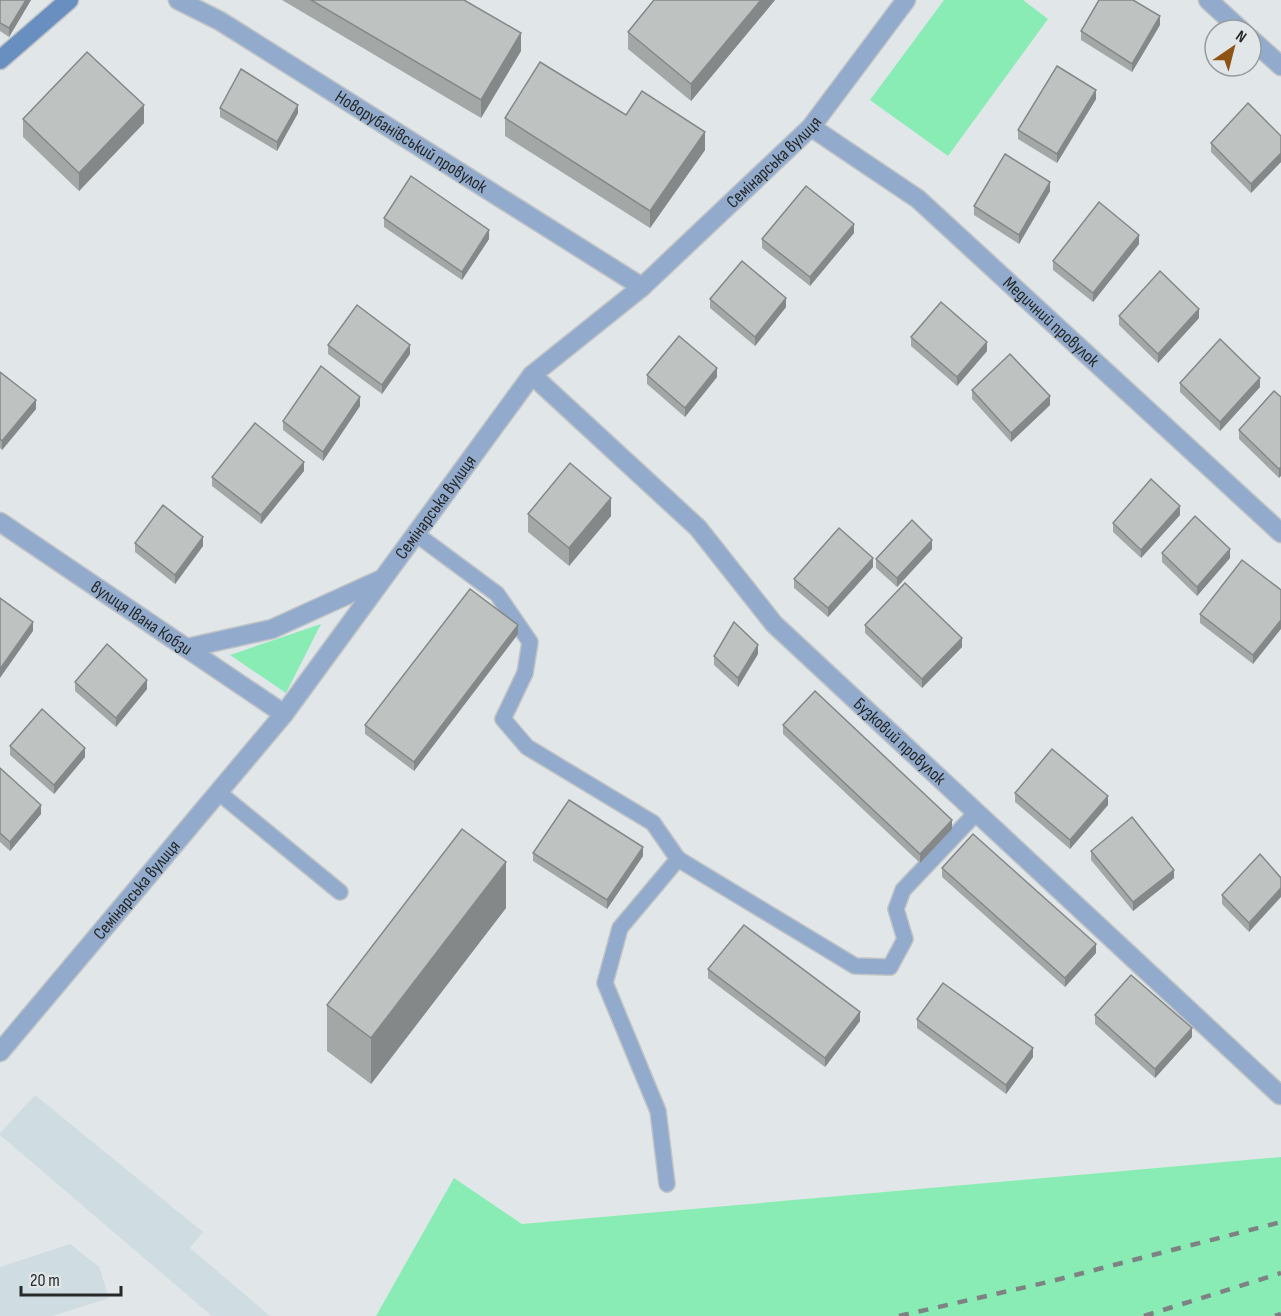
<svg xmlns="http://www.w3.org/2000/svg" width="1281" height="1316" viewBox="0 0 1281 1316" font-family="'Sofia Sans Condensed',sans-serif">
  <rect width="100%" height="100%" fill="#e1e6e8"/>
  <g fill="#cfdce1">
    <path d="M35 1095 203 1232 190 1248 270 1316H212L0 1135V1133Z"/>
    <path d="M70 1244 99 1267 109 1298 52 1316H0V1267Z"/>
  </g>
  <g fill="#8aecb5">
    <path d="M944 0H1023L1048 19 948 156 870 100Z"/>
    <path d="M321 624 286 693 230 655Z"/>
    <path d="M1281 1157V1316H376L454 1178 522 1224Z"/>
  </g>
  <g fill="none" stroke-linecap="round" stroke-linejoin="round">
    <defs>
      <g id="lane">
        <path d="M416 534 497 594 530 642 525 673 503 719 527 747 653 823 678 859 620 928 605 983 658 1111 667 1184"/>
        <path d="M218 792 340 892"/>
        <path d="M678 859 855 966 890 967 905 939 896 909 903 890 977 812"/>
      </g>
      <g id="street">
        <path id="s1" d="M178 0 220 21 642 287"/>
        <path d="M1208 0 1241 30"/>
        <path d="M1251 39 1281 66"/>
        <path id="s2" d="M811 127 918 199 1281 533"/>
        <path id="s3" d="M532 375 698 528 774 624 1280 1095"/>
        <path id="s4" d="M0 522 284 714"/>
        <path d="M187 648 272 629 382 579"/>
        <path id="s5" d="M0 1052 284 714 532 375 642 287 811 127 906 0"/>
      </g>
      <path id="secondary" d="M0 60 69 0"/>
    </defs>
    <use href="#lane" stroke="#c0c4c6" stroke-width="18"/>
    <use href="#street" stroke="#c0c4c6" stroke-width="21"/>
    <use href="#secondary" stroke="#c0c4c6" stroke-width="21"/>
    <use href="#lane" stroke="#92abcd" stroke-width="15"/>
    <use href="#street" stroke="#92abcd" stroke-width="18"/>
    <use href="#secondary" stroke="#698ec0" stroke-width="18"/>
    <g stroke="#7e8283" stroke-width="4.5" stroke-dasharray="10 10" stroke-linecap="butt">
      <path d="M899 1316 1048 1282 1281 1222"/>
      <path d="M1144 1316 1281 1273"/>
      <path d="M1275 1316 1281 1314"/>
    </g>
  </g>
  <g fill="#a3a8a7">
    <path d="M0 0H31L9 37 0 31Z"/>
    <path d="M282 0H464L521 51 481 118Z"/>
    <path d="M654 0H775L691 101 628 49V32Z"/>
    <path d="M1160 25 1132 72 1081 40V31Z"/>
    <path d="M1096 99 1057 163 1018 139V130Z"/>
    <path d="M220 108 298 113 277 151 220 117Z"/>
    <path d="M626 115 705 150 650 228 505 136V118Z"/>
    <path d="M23 119 144 123 79 191 23 137Z"/>
    <path d="M1281 136V162L1251 193 1211 152V143Z"/>
    <path d="M1050 191 1019 244 974 215V206Z"/>
    <path d="M384 218 489 239 462 280 384 227Z"/>
    <path d="M854 233 810 286 762 248V239Z"/>
    <path d="M1139 244 1093 302 1053 270V261Z"/>
    <path d="M710 299 786 307 755 346 710 308Z"/>
    <path d="M1119 316 1199 318 1158 363 1119 325Z"/>
    <path d="M911 337 987 351 957 386 911 346Z"/>
    <path d="M328 345 410 354 382 394 328 354Z"/>
    <path d="M0 372 36 409 2 450 0 448Z"/>
    <path d="M647 375 717 377 685 417 647 384Z"/>
    <path d="M1180 383 1260 387 1220 431 1180 392Z"/>
    <path d="M972 390 1050 405 1011 442 972 399Z"/>
    <path d="M1281 397 1279 478 1239 439V430Z"/>
    <path d="M360 406 323 461 283 430V421Z"/>
    <path d="M304 471 261 524 212 486V477Z"/>
    <path d="M528 514 611 516 569 566 528 532Z"/>
    <path d="M1180 515 1141 558 1113 532V523Z"/>
    <path d="M135 543 203 546 175 584 135 552Z"/>
    <path d="M932 549 897 587 876 568V559Z"/>
    <path d="M1162 553 1230 558 1197 596 1162 562Z"/>
    <path d="M873 567 828 617 794 588V579Z"/>
    <path d="M1281 590 1253 664 1200 623V614Z"/>
    <path d="M865 625 962 647 922 688 865 633Z"/>
    <path d="M518 634 414 771 365 734V725Z"/>
    <path d="M758 654 738 687 714 665V656Z"/>
    <path d="M75 682 147 689 116 727 75 691Z"/>
    <path d="M783 725 952 829 920 863 783 734Z"/>
    <path d="M10 746 85 757 54 794 10 755Z"/>
    <path d="M0 768 41 814 10 851 0 842Z"/>
    <path d="M1015 793 1108 805 1070 849 1015 802Z"/>
    <path d="M1091 851 1174 878 1133 911 1091 860Z"/>
    <path d="M533 853 643 856 607 909 533 861Z"/>
    <path d="M1260 854 1249 932 1222 904V895Z"/>
    <path d="M942 868 1096 953 1065 987 942 877Z"/>
    <path d="M506 908 371 1084 327 1051V1005Z"/>
    <path d="M708 969 860 1021 825 1067 708 978Z"/>
    <path d="M1095 1015 1192 1037 1155 1078 1095 1024Z"/>
    <path d="M917 1019 1033 1057 1006 1094 917 1028Z"/>
  </g>
  <g fill="#858888">
    <path d="M26 0H31L9 37V28Z"/>
    <path d="M761 0H775L691 101V84Z"/>
    <path d="M1160 16V25L1132 72V64Z"/>
    <path d="M521 33V51L481 118V100Z"/>
    <path d="M1096 90V99L1057 163V154Z"/>
    <path d="M144 105V123L79 191V173Z"/>
    <path d="M298 105V113L277 151V142Z"/>
    <path d="M705 132V150L650 228V211Z"/>
    <path d="M1281 153V162L1251 193V184Z"/>
    <path d="M1050 182V191L1019 244V235Z"/>
    <path d="M854 224V233L810 286V277Z"/>
    <path d="M489 230V239L462 280V272Z"/>
    <path d="M1139 235V244L1093 302V293Z"/>
    <path d="M786 298V307L755 346V337Z"/>
    <path d="M1199 309V318L1158 363V354Z"/>
    <path d="M987 342V351L957 386V377Z"/>
    <path d="M410 345V354L382 394V385Z"/>
    <path d="M717 368V377L685 417V408Z"/>
    <path d="M1260 378V387L1220 431V422Z"/>
    <path d="M1050 396V405L1011 442V433Z"/>
    <path d="M360 397V406L323 461V452Z"/>
    <path d="M36 400V409L2 450V441Z"/>
    <path d="M304 462V471L261 524V515Z"/>
    <path d="M1281 467V476L1279 478V469Z"/>
    <path d="M611 498V516L569 566V548Z"/>
    <path d="M1180 506V515L1141 558V550Z"/>
    <path d="M203 537V546L175 584V575Z"/>
    <path d="M932 540V549L897 587V578Z"/>
    <path d="M1230 549V558L1197 596V587Z"/>
    <path d="M873 558V567L828 617V608Z"/>
    <path d="M1281 620V629L1253 664V655Z"/>
    <path d="M33 622V631L0 678V669Z"/>
    <path d="M518 625V634L414 771V762Z"/>
    <path d="M962 638V647L922 688V679Z"/>
    <path d="M758 645V654L738 687V678Z"/>
    <path d="M147 680V689L116 727V718Z"/>
    <path d="M85 748V757L54 794V785Z"/>
    <path d="M1108 796V805L1070 849V840Z"/>
    <path d="M41 805V814L10 851V842Z"/>
    <path d="M952 820V829L920 863V854Z"/>
    <path d="M643 847V856L607 909V900Z"/>
    <path d="M506 862V908L371 1084V1038Z"/>
    <path d="M1174 870V878L1133 911V902Z"/>
    <path d="M1281 888V897L1249 932V923Z"/>
    <path d="M1096 944V953L1065 987V978Z"/>
    <path d="M860 1012V1021L825 1067V1058Z"/>
    <path d="M1192 1028V1037L1155 1078V1069Z"/>
    <path d="M1033 1048V1057L1006 1094V1085Z"/>
  </g>
  <g fill="#bec3c2" stroke="#858888" stroke-width="1.5">
    <path d="M0 0H26L9 28 0 23Z"/>
    <path d="M311 0H464L521 33 481 100Z"/>
    <path d="M654 0H761L691 84 628 32Z"/>
    <path d="M1099 0H1133L1160 16 1132 64 1081 31Z"/>
    <path d="M87 52 144 105 79 173 23 119Z"/>
    <path d="M540 62 626 115 642 91 705 132 650 211 505 118Z"/>
    <path d="M1057 66 1096 90 1057 154 1018 130Z"/>
    <path d="M241 69 298 105 277 142 220 108Z"/>
    <path d="M1248 103 1281 136V153L1251 184 1211 143Z"/>
    <path d="M1005 154 1050 182 1019 235 974 206Z"/>
    <path d="M411 176 489 230 462 272 384 218Z"/>
    <path d="M806 186 854 224 810 277 762 239Z"/>
    <path d="M1099 202 1139 235 1093 293 1053 261Z"/>
    <path d="M742 261 786 298 755 337 710 299Z"/>
    <path d="M1160 271 1199 309 1158 354 1119 316Z"/>
    <path d="M941 302 987 342 957 377 911 337Z"/>
    <path d="M357 305 410 345 382 385 328 345Z"/>
    <path d="M679 336 717 368 685 408 647 375Z"/>
    <path d="M1220 339 1260 378 1220 422 1180 383Z"/>
    <path d="M1010 354 1050 396 1011 433 972 390Z"/>
    <path d="M321 366 360 397 323 452 283 421Z"/>
    <path d="M0 372 36 400 2 441 0 439Z"/>
    <path d="M1274 391 1281 397V467L1279 469 1239 430Z"/>
    <path d="M255 423 304 462 261 515 212 477Z"/>
    <path d="M570 463 611 498 569 548 528 514Z"/>
    <path d="M1151 479 1180 506 1141 550 1113 523Z"/>
    <path d="M163 505 203 537 175 575 135 543Z"/>
    <path d="M1195 516 1230 549 1197 587 1162 553Z"/>
    <path d="M912 520 932 540 897 578 876 559Z"/>
    <path d="M839 528 873 558 828 608 794 579Z"/>
    <path d="M1242 560 1281 590V620L1253 655 1200 614Z"/>
    <path d="M905 583 962 638 922 679 865 625Z"/>
    <path d="M470 589 518 625 414 762 365 725Z"/>
    <path d="M0 598 33 622 0 669Z"/>
    <path d="M734 622 758 645 738 678 714 656Z"/>
    <path d="M107 644 147 680 116 718 75 682Z"/>
    <path d="M815 691 952 820 920 854 783 725Z"/>
    <path d="M42 709 85 748 54 785 10 746Z"/>
    <path d="M1052 749 1108 796 1070 840 1015 793Z"/>
    <path d="M0 768 41 805 10 842 0 833Z"/>
    <path d="M569 800 643 847 607 900 533 853Z"/>
    <path d="M1132 817 1174 870 1133 902 1091 851Z"/>
    <path d="M462 829 506 862 371 1038 327 1005Z"/>
    <path d="M973 834 1096 944 1065 978 942 868Z"/>
    <path d="M1260 854 1281 878V888L1249 923 1222 895Z"/>
    <path d="M744 925 860 1012 825 1058 708 969Z"/>
    <path d="M1131 975 1192 1028 1155 1069 1095 1015Z"/>
    <path d="M943 983 1033 1048 1006 1085 917 1019Z"/>
  </g>
  <g text-anchor="middle" stroke-width="4.5" stroke-linejoin="round" paint-order="stroke">
    <g font-size="18" fill="#272929" stroke="#e1e6e8">
      <text dy="6" stroke="none"><textPath href="#s1" startOffset="273">Новорубанівський провулок</textPath></text>
      <text dy="6" stroke="none"><textPath href="#s5" startOffset="1184">Семінарська вулиця</textPath></text>
      <text dy="6" stroke="none"><textPath href="#s2" startOffset="310">Медичний провулок</textPath></text>
      <text dy="6" stroke="none"><textPath href="#s5" startOffset="698">Семінарська вулиця</textPath></text>
      <text dy="6" stroke="none"><textPath href="#s4" startOffset="171">вулиця Івана Кобзи</textPath></text>
      <text dy="6" stroke="none"><textPath href="#s3" startOffset="520">Бузковий провулок</textPath></text>
      <text dy="6" stroke="none"><textPath href="#s5" startOffset="212">Семінарська вулиця</textPath></text>
    </g>
  </g>
  <g transform="translate(1233 48) rotate(35)"><circle r="28" fill="#e1e6e8" stroke="#979a9c" stroke-width="1.5"/>
  <path d="M0-4.5L10 22L0 15L-10 22Z" fill="#8f5314"/>
  <text y="-9" font-size="16" font-weight="bold" text-anchor="middle" fill="#272929">N</text>
  </g>
  <path d="M21 1286v9h100v-9" fill="none" stroke="#272929" stroke-width="3"/>
  <text x="30" y="1286" font-size="18" fill="#272929" stroke="#e1e6e8" stroke-width="4.5" paint-order="stroke">20 m</text>
</svg>
